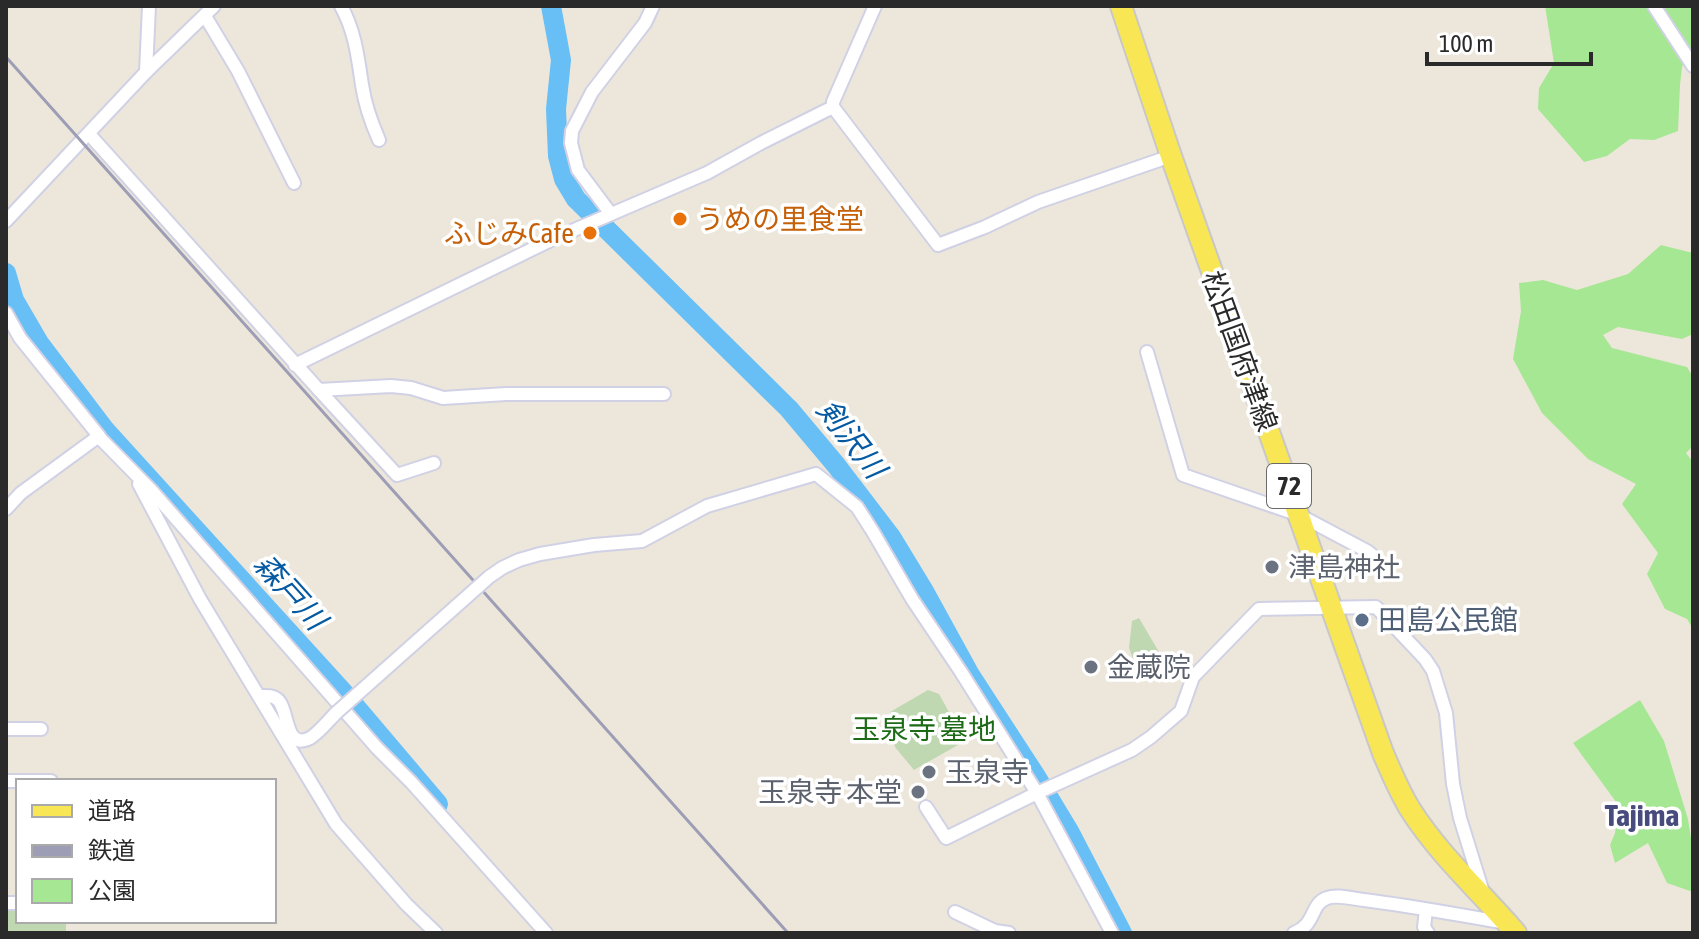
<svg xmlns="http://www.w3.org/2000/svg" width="1699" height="939" viewBox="0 0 1699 939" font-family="'Asap Condensed','Noto Sans JP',sans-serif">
  <rect width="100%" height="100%" fill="#ede7db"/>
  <g fill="#a6e794">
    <path d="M1545 6H1693V46L1682 67 1680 85 1678 131 1654 140 1630 139 1607 156 1584 162 1538 109 1539 88 1554 63Z"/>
    <path d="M1661 245 1693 253V334L1682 339 1618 327 1603 335 1612 348 1687 367 1693 377V446L1686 453 1693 462V629L1687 619 1665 609 1647 574 1658 553 1622 504 1636 484 1588 459 1542 413 1513 359 1521 311 1519 283 1543 280 1577 290 1628 274Z"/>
    <path d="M1640 700 1664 741 1688 819 1693 851V892L1667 883 1648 843 1615 863 1610 845 1615 833 1619 806 1573 743Z"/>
  </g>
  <g fill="#bfd8b1">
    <path d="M1139 618 1159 652 1136 667 1129 648 1132 621Z"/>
    <path d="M928 690 939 694 965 741 914 770 895 747 890 712Z"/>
    <path d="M6 907H18V921H66V931L6 933Z"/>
  </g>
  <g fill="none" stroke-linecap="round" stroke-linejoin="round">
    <g stroke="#67bff5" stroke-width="20">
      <path d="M551 6 561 60 556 109 558 156 564 179 576 199 789 409 836 465 891 537 925 593 970 675 1035 775 1070 833 1122 933"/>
      <path d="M6 273 14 300 39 343 105 430 343 692 438 804"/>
    </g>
    <defs>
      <g id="street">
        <path d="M341 6C355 31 358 58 362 85 365 105 371 122 379 140"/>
        <path d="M875 6 833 102V107L938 245 985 227 1038 202 1171 156"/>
        <path d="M1654 6 1693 66"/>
        <path d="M205 16 238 71 294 183"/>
        <path d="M146 72 149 6"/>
        <path d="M89 134 319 390 391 386 411 388 443 398 506 394H664"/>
        <path d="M611 214 578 170 571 143 572 131 592 92 645 23 653 6"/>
        <path d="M6 221 146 72 214 6"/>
        <path d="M6 313 20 338 99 436 21 493 6 509"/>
        <path d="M1147 352 1183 475 1299 515 1367 551 1372 555 1374 561"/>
        <path d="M295 365 553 239 707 173 761 143 833 107"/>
        <path d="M319 390 397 475 434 463"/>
        <path d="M97 435 151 490 377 748 411 782 546 933"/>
        <path d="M139 484 200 599 336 824 406 904 436 933"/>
        <path d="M489 577 502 568 519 560 540 554 594 545 642 541 707 506 816 474 857 507 873 532 912 599 961 672 1037 793 1112 933"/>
        <path d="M259 696C266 696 272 695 277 699 289 708 284 749 308 739 316 736 329 720 336 713"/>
        <path d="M6 729H41"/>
        <path d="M6 781H51"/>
        <path d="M926 807 946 838 1037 793 1132 750 1151 737 1181 711 1193 677 1259 609 1376 607 1425 659 1433 671 1446 713 1453 784 1460 818 1482 889"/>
        <path d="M6 903H18"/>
        <path d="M1426 910 1424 927 1428 933"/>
        <path d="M955 912 995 931 1009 933"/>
        <path d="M1294 933C1316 925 1310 904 1327 898 1337 894 1353 899 1364 900 1412 906 1459 915 1507 923"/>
      </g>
      <path id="primary" d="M1121 6 1171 156 1383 753C1391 772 1399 791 1410 809 1439 855 1481 892 1516 933"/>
    </defs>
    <use href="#street" stroke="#d0d1e4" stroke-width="16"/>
    <use href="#primary" stroke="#c8c8c8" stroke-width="24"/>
    <use href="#street" stroke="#fff" stroke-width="12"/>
    <use href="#primary" stroke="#f9e654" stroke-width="20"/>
    <path stroke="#9d9eb5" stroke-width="3" d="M6 57 788 933"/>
    <defs>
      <path id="street-bridge" d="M336 713 489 577"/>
    </defs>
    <use href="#street-bridge" stroke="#d0d1e4" stroke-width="16" stroke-linecap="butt"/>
    <use href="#street-bridge" stroke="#fff" stroke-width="12"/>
  </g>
  <g fill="#e8710a" stroke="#fff" stroke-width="3">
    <circle cx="680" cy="219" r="8"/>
    <circle cx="590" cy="233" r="8"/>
  </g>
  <g fill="#6b7280" stroke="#fff" stroke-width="3">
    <circle cx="1272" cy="567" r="8"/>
    <circle cx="1091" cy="667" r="8"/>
    <circle cx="929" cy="772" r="8"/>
    <circle cx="918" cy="792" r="8"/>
  </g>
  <circle fill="#5c6f8a" stroke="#fff" stroke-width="3" cx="1362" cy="620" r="8"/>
  <g text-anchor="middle" stroke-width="7" stroke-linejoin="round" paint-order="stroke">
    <rect fill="#fff" stroke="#6a6a6a" stroke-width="2" x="1267" y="464" width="44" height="44" rx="6"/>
    <g font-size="26" font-weight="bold" fill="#2a2a2a">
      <text x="1289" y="495">72</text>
    </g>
    <g font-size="28" fill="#c56008" stroke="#fff" text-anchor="start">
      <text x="696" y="229">うめの里食堂</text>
      <text x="574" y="243" text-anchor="end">ふじみCafe</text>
    </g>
    <g font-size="28" fill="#2a2a2a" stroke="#fff">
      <text transform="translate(1240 351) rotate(70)" y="10">松田国府津線</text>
    </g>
    <g font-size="28" fill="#5b616d" stroke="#fff" text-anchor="start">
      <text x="1288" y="577">津島神社</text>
      <text x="1107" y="677">金蔵院</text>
      <text x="945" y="782">玉泉寺</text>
      <text x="902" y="802" text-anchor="end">玉泉寺 本堂</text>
    </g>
    <g font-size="28" fill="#4e5e75" stroke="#fff" text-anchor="start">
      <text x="1378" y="630">田島公民館</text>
    </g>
    <g font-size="28" fill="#1d6b16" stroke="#fff">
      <text x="924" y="739">玉泉寺 墓地</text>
    </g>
    <g font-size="30" font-style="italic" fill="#065aa2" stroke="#fff">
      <text transform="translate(851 439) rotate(52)" y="10">剣沢川</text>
      <text transform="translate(290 592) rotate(48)" y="10">森戸川</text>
    </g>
    <g font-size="30" font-weight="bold" fill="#484b7d" stroke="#fff">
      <text x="1642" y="826">Tajima</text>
    </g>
  </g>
  <rect width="1699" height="939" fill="none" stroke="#2a2a2a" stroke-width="16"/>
  <rect x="16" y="779" width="260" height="144" fill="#ffffff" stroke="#aaaaaa" stroke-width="2"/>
  <rect x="32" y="805" width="40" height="12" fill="#f9e654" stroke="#aaaaaa" stroke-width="2"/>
  <text x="88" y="819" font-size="24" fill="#2a2a2a">道路</text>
  <rect x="32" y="845" width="40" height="12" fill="#9d9eb5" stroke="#aaaaaa" stroke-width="2"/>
  <text x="88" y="859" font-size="24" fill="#2a2a2a">鉄道</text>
  <rect x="32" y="879" width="40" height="24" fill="#a6e794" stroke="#aaaaaa" stroke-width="2"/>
  <text x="88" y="899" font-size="24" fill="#2a2a2a">公園</text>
  <path d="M1427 52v12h164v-12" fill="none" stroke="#2a2a2a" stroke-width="4"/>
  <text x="1439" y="52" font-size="24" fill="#2a2a2a" stroke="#ffffff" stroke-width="6" paint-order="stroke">100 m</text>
</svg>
